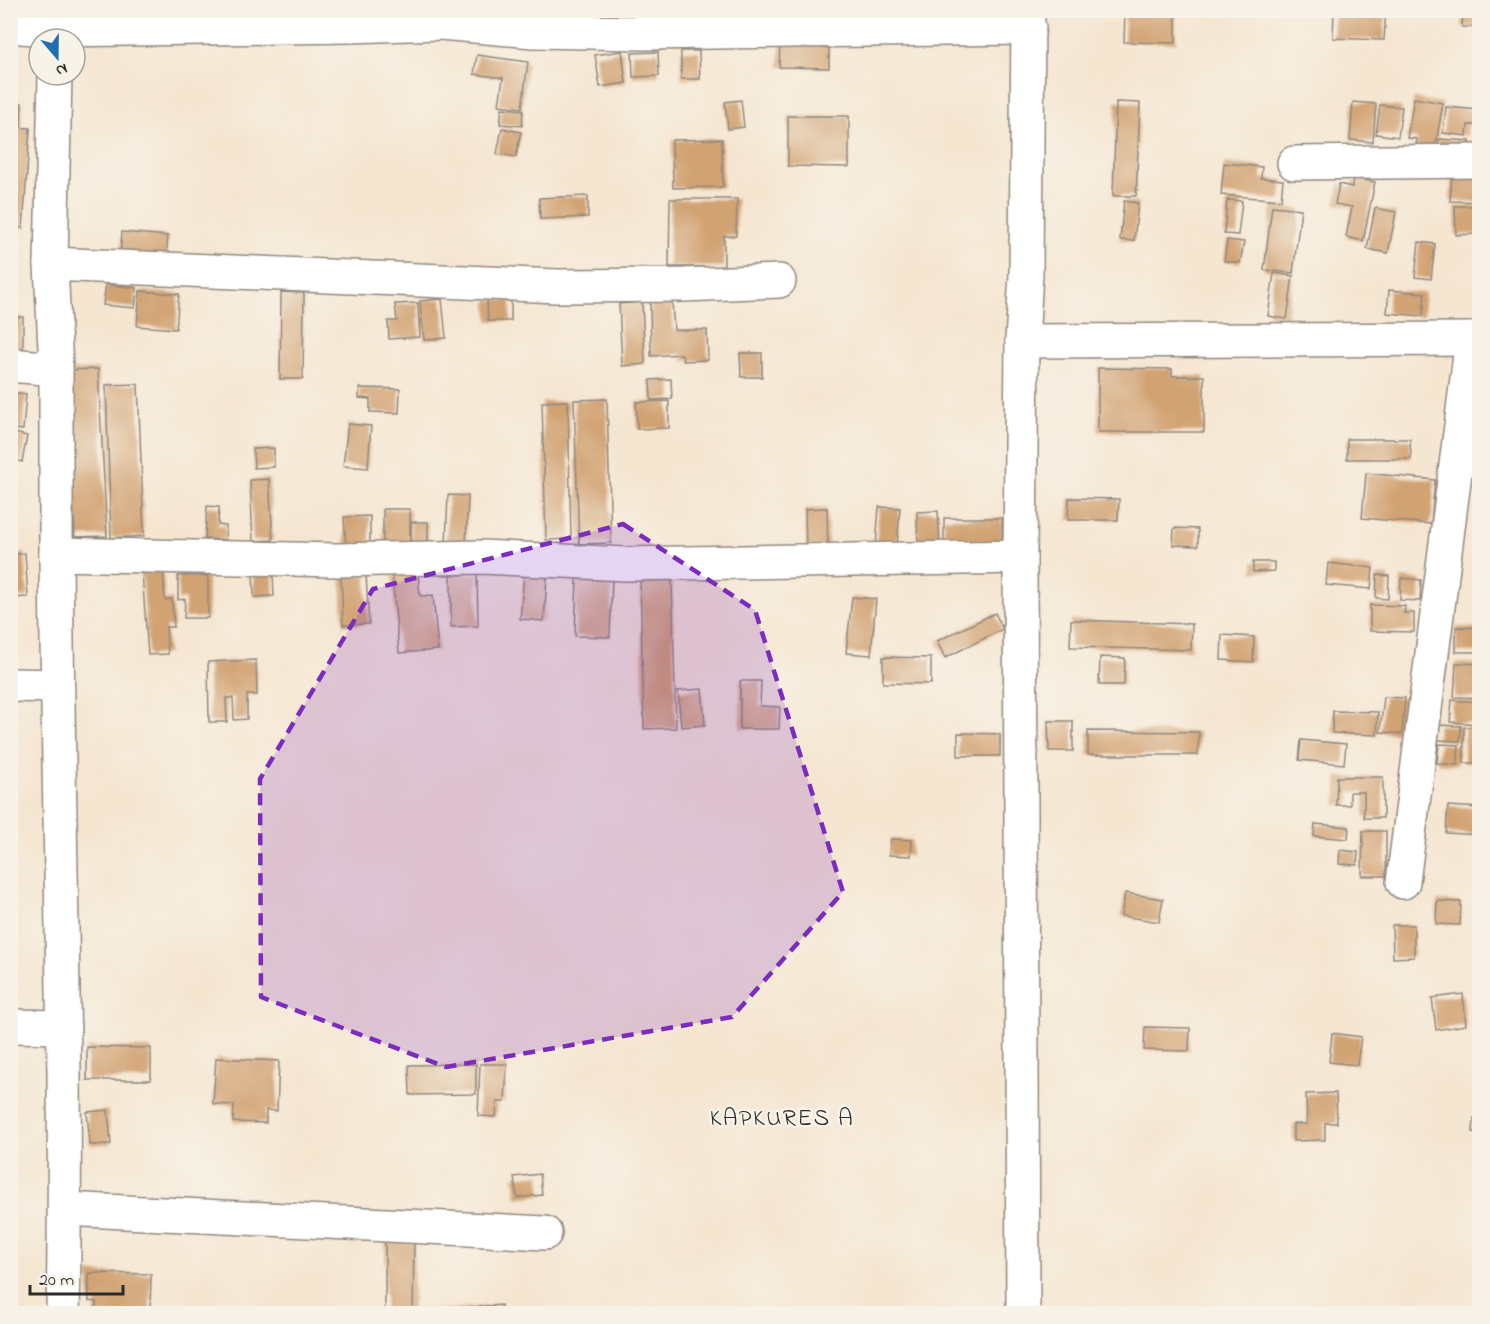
<svg xmlns="http://www.w3.org/2000/svg" width="1490" height="1324" viewBox="0 0 1490 1324" font-family="'Indie Flower',sans-serif">
  <rect width="100%" height="100%" fill="#f7f3e8"/>
  <filter id="ink" filterUnits="userSpaceOnUse"><feTurbulence type="fractalNoise" baseFrequency=".0167" numOctaves="2"/><feDisplacementMap in="SourceGraphic" scale="12" xChannelSelector="R" yChannelSelector="G"/><feConvolveMatrix kernelMatrix="1 2 1 2 8 2 1 2 1" color-interpolation-filters="sRGB"/></filter>
  <filter id="wash" filterUnits="userSpaceOnUse"><feTurbulence type="fractalNoise" baseFrequency=".008" numOctaves="4" result="noise"/><feDisplacementMap in="SourceGraphic" scale="24" xChannelSelector="R" yChannelSelector="G"/><feGaussianBlur stdDeviation="1.35" result="paint"/><feColorMatrix in="noise" values="0 0 0 0 0 0 0 0 0 0 0 0 0 0 0 0 0 1.4 0 .05"/><feComposite in="paint" operator="in"/></filter>
  <g filter="url(#wash)">
    <rect width="100%" height="100%" fill="#f5e6d2"/>
    <g id="blocks">
      <g fill="#d1a272">
        <path d="M1125 10H1176V43L1124 42Z"/>
        <path d="M1334 10H1386L1384 40 1333 38Z"/>
        <path d="M1463 10H1480V27H1462Z"/>
        <path d="M780 42H829V68L779 67Z"/>
        <path d="M622 51 626 83 600 87 595 55Z"/>
        <path d="M681 51H699L700 79H681Z"/>
        <path d="M658 52 659 76 633 77 632 53Z"/>
        <path d="M477 55 528 62 522 108 499 105 503 78 474 74Z"/>
        <path d="M1414 98 1443 103 1434 155 1415 153 1417 139 1407 138Z"/>
        <path d="M741 100 744 127 728 129 725 102Z"/>
        <path d="M10 102 22 103 21 126 10 125Z"/>
        <path d="M1116 102 1140 103 1136 196H1113Z"/>
        <path d="M1353 102 1376 104 1373 142 1350 140Z"/>
        <path d="M1380 105 1402 107 1398 137 1376 134Z"/>
        <path d="M1446 107 1479 110 1478 125H1468L1467 136 1443 133Z"/>
        <path d="M502 108 523 110 522 126 500 124Z"/>
        <path d="M788 116H849V167L788 166Z"/>
        <path d="M10 127 30 128 23 228 10 227Z"/>
        <path d="M502 128 521 132 516 157 497 154Z"/>
        <path d="M722 139 723 187 673 188 672 140Z"/>
        <path d="M1439 139 1470 141 1468 157 1438 155Z"/>
        <path d="M1224 163 1262 167 1261 178 1283 180 1281 200 1221 195Z"/>
        <path d="M1452 173 1480 175V202L1450 201Z"/>
        <path d="M1353 178 1375 182 1363 241 1346 237 1352 207 1335 204 1339 184 1352 187Z"/>
        <path d="M588 196V217L540 219 539 198Z"/>
        <path d="M670 199H737L736 236H724V267H669Z"/>
        <path d="M1227 200 1242 201 1238 235 1224 234Z"/>
        <path d="M1124 201 1138 203 1134 241 1120 240Z"/>
        <path d="M1272 206 1301 209 1293 273 1264 270Z"/>
        <path d="M1455 206H1479V234L1456 235Z"/>
        <path d="M1375 208 1396 212 1388 253 1367 249Z"/>
        <path d="M122 232 168 236 166 258 120 255Z"/>
        <path d="M1227 240 1244 242 1240 263 1224 261Z"/>
        <path d="M1419 242 1435 244 1431 279 1415 277Z"/>
        <path d="M1274 273 1293 276 1287 319 1268 316Z"/>
        <path d="M106 284 137 288 135 308 103 305Z"/>
        <path d="M1389 290 1425 293 1423 316 1387 313Z"/>
        <path d="M140 291 179 294 176 329 137 326Z"/>
        <path d="M281 292 304 293 303 379H280Z"/>
        <path d="M442 299 446 338 424 340 420 301Z"/>
        <path d="M487 300H511V321H488Z"/>
        <path d="M672 301 674 330H707L708 360 683 361 682 354 651 356 650 302Z"/>
        <path d="M642 302 645 364 622 366 619 304Z"/>
        <path d="M418 303 420 337 389 339 388 321H397L395 304Z"/>
        <rect x="10" y="317" width="13" height="32"/>
        <path d="M740 353H762V377H741Z"/>
        <path d="M1098 368 1172 369V376H1204V432H1098Z"/>
        <path d="M98 369 107 536 75 537 66 370Z"/>
        <path d="M671 379 672 399 651 400 650 380Z"/>
        <path d="M138 384 144 536 111 538 106 385Z"/>
        <path d="M359 388 400 389 399 413 370 412V399L359 398Z"/>
        <path d="M10 392 26 394 23 430 10 429Z"/>
        <path d="M607 399 611 543 579 544 574 400Z"/>
        <path d="M568 401 571 539 546 540 542 402Z"/>
        <path d="M669 401V428L637 429 636 402Z"/>
        <path d="M348 424 371 426 368 468 343 466Z"/>
        <path d="M10 432 27 436 22 462 10 459Z"/>
        <path d="M1347 439H1410L1411 459H1347Z"/>
        <path d="M274 448V467L254 468 253 449Z"/>
        <path d="M1366 473 1435 480 1431 524 1362 518Z"/>
        <path d="M269 479 273 540 253 541 250 480Z"/>
        <path d="M448 495 468 496 466 544 446 543Z"/>
        <path d="M1069 498 1119 499 1118 520H1068Z"/>
        <path d="M207 506 219 507 218 525 226 526 225 540 205 539Z"/>
        <path d="M879 507 900 508 897 546 876 545Z"/>
        <path d="M827 508 828 546 806 547 805 509Z"/>
        <rect x="383" y="509" width="27" height="37"/>
        <path d="M938 511 940 548 918 549 917 512Z"/>
        <path d="M370 516V545L346 547 344 517Z"/>
        <path d="M944 518H1002V549L944 548Z"/>
        <rect x="411" y="522" width="17" height="22"/>
        <path d="M1174 528 1198 529V546L1173 545Z"/>
        <path d="M25 553 28 597 10 598V555Z"/>
        <path d="M1253 562H1274V571L1253 572Z"/>
        <path d="M1328 563 1373 568 1371 589 1326 585Z"/>
        <path d="M163 570 165 600 172 599 174 627H166L168 654 148 655 142 572Z"/>
        <path d="M273 572 274 596 254 597 253 573Z"/>
        <path d="M418 573 420 596 433 595 438 650 399 653 392 575Z"/>
        <path d="M477 574 478 626 451 627V575Z"/>
        <path d="M524 574 547 576 544 621 520 619Z"/>
        <path d="M366 575 369 624 343 625 341 576Z"/>
        <path d="M1377 575 1389 576 1388 599 1376 598Z"/>
        <path d="M178 576H208V618H184L185 599 178 600Z"/>
        <path d="M577 577H612L610 637 575 636Z"/>
        <path d="M1401 578 1421 580 1420 601 1400 600Z"/>
        <path d="M640 580H672L676 728 644 729Z"/>
        <path d="M852 597 876 599 871 655 846 653Z"/>
        <path d="M1370 605 1405 606 1404 613H1414V632L1370 631Z"/>
        <path d="M995 613 1003 629 945 658 937 641Z"/>
        <path d="M1071 620 1192 624 1191 650 1070 647Z"/>
        <path d="M1456 627 1480 628V652H1456Z"/>
        <path d="M1222 635 1254 637 1253 662 1221 660Z"/>
        <path d="M883 657 931 658V684L883 683Z"/>
        <path d="M1100 657 1125 658 1124 685H1099Z"/>
        <path d="M256 660 257 695H247V719L234 720 233 698H226L227 722H209L208 662Z"/>
        <path d="M1456 663 1480 664V698L1454 697Z"/>
        <path d="M740 681H761L760 706 780 707 779 729H740Z"/>
        <path d="M702 689 705 725 681 727 678 691Z"/>
        <path d="M1384 697 1405 698 1402 734 1380 732Z"/>
        <path d="M1452 700 1480 702V724L1450 722Z"/>
        <path d="M1333 711 1378 712 1377 735 1332 733Z"/>
        <path d="M1048 721H1073V751H1049Z"/>
        <path d="M1438 725 1461 726 1460 741 1437 740Z"/>
        <rect x="1464" y="727" width="16" height="36"/>
        <path d="M1088 731 1199 732 1198 755H1088Z"/>
        <path d="M958 733 1000 734V756H958Z"/>
        <path d="M1301 740 1346 744 1344 764 1299 760Z"/>
        <path d="M1439 744 1459 745 1457 765 1437 763Z"/>
        <path d="M1337 777H1383V818H1364V792H1350V805H1336Z"/>
        <path d="M1448 806 1480 808V835L1446 833Z"/>
        <path d="M1315 824 1349 827 1348 839 1314 836Z"/>
        <path d="M1363 831H1386V876H1362Z"/>
        <path d="M891 839 912 840 911 856 889 855Z"/>
        <path d="M1340 850 1358 852 1357 865 1339 864Z"/>
        <path d="M1125 893 1163 899 1159 922 1121 916Z"/>
        <path d="M1437 901 1461 902 1460 925 1436 924Z"/>
        <path d="M1392 925H1414V957L1393 958Z"/>
        <path d="M1463 994 1466 1025 1436 1030 1432 998Z"/>
        <path d="M1145 1027 1190 1028 1189 1051 1144 1050Z"/>
        <path d="M1332 1033 1361 1037 1357 1065 1329 1062Z"/>
        <path d="M87 1047 151 1048V1080H87Z"/>
        <path d="M216 1058 279 1061 277 1111 266 1110V1123L233 1122 234 1105 213 1104Z"/>
        <path d="M476 1064V1094L410 1095 409 1065Z"/>
        <path d="M480 1064H507L505 1102H497L496 1117 478 1116Z"/>
        <path d="M1336 1093 1337 1123H1325V1140L1293 1141V1124H1307L1306 1094Z"/>
        <path d="M108 1110 111 1144 90 1145 87 1112Z"/>
        <path d="M1474 1118 1480 1119V1133L1473 1132Z"/>
        <path d="M540 1174 542 1195 517 1198 514 1177Z"/>
        <path d="M385 1242H414L413 1314H385Z"/>
        <path d="M89 1273 151 1274 150 1314H95L96 1302 89 1301Z"/>
        <path d="M501 1305 502 1314H428V1311Z"/>
      </g>
    </g>
  </g>
  <g filter="url(#ink)">
    <use href="#blocks" fill-opacity="0" stroke="#90887e" stroke-width="1.5"/>
    <g fill="none" stroke-linecap="round" stroke-linejoin="round">
      <defs>
        <g id="minor">
          <path d="M10 26 55 30 350 26 440 23 533 31 643 33 1029 28"/>
          <path d="M55 75 51 264 56 369V554"/>
          <path d="M1294 163 1480 161"/>
          <path d="M51 264 557 286 684 285 779 281"/>
          <path d="M1022 341 1480 339"/>
          <path d="M10 365 56 369"/>
          <path d="M10 685 57 686"/>
          <path d="M1403 882 1472 339"/>
          <path d="M10 1026 64 1027"/>
          <path d="M65 1209 545 1233"/>
          <path d="M63 1314C68 1060 58 807 56 554L336 560 482 557 626 564 1020 557"/>
          <path d="M1023 1314 1020 557 1022 341 1026 274 1028 10"/>
        </g>
      </defs>
      <use href="#minor" stroke="#90887e" stroke-width="36"/>
      <use href="#minor" stroke="#fff" stroke-width="33"/>
    </g>
  </g>
  <path fill="#7b2cbf" fill-opacity="0.2" stroke="#7b2cbf" stroke-width="4.5" stroke-dasharray="12 8" stroke-linejoin="round" d="M623 524 755 610 843 892 732 1017 446 1067 261 997 260 779 373 589Z"/>
  <g text-anchor="middle" stroke-width="5" stroke-linejoin="round" paint-order="stroke">
    <g font-size="24" letter-spacing="1.5" fill="#2b2b2b" stroke="#f7f3e8">
      <text x="782" y="1125">KAPKURES A</text>
    </g>
  </g>
  <rect width="1490" height="1324" fill="none" stroke="#f7f3e8" stroke-width="36"/>
  <g transform="translate(57 57) rotate(160)"><circle r="28" fill="#f7f3e8" stroke="#a5a39c" stroke-width="1.5"/>
  <path d="M0-4.5L10 22L0 15L-10 22Z" fill="#1f6fb2"/>
  <text y="-9" font-size="16" font-weight="bold" text-anchor="middle" fill="#2b2b2b">N</text>
  </g>
  <path d="M30 1285v9h93v-9" fill="none" stroke="#2b2b2b" stroke-width="3"/>
  <text x="39" y="1285" font-size="18" fill="#2b2b2b" stroke="#f7f3e8" stroke-width="4.5" paint-order="stroke">20 m</text>
</svg>
